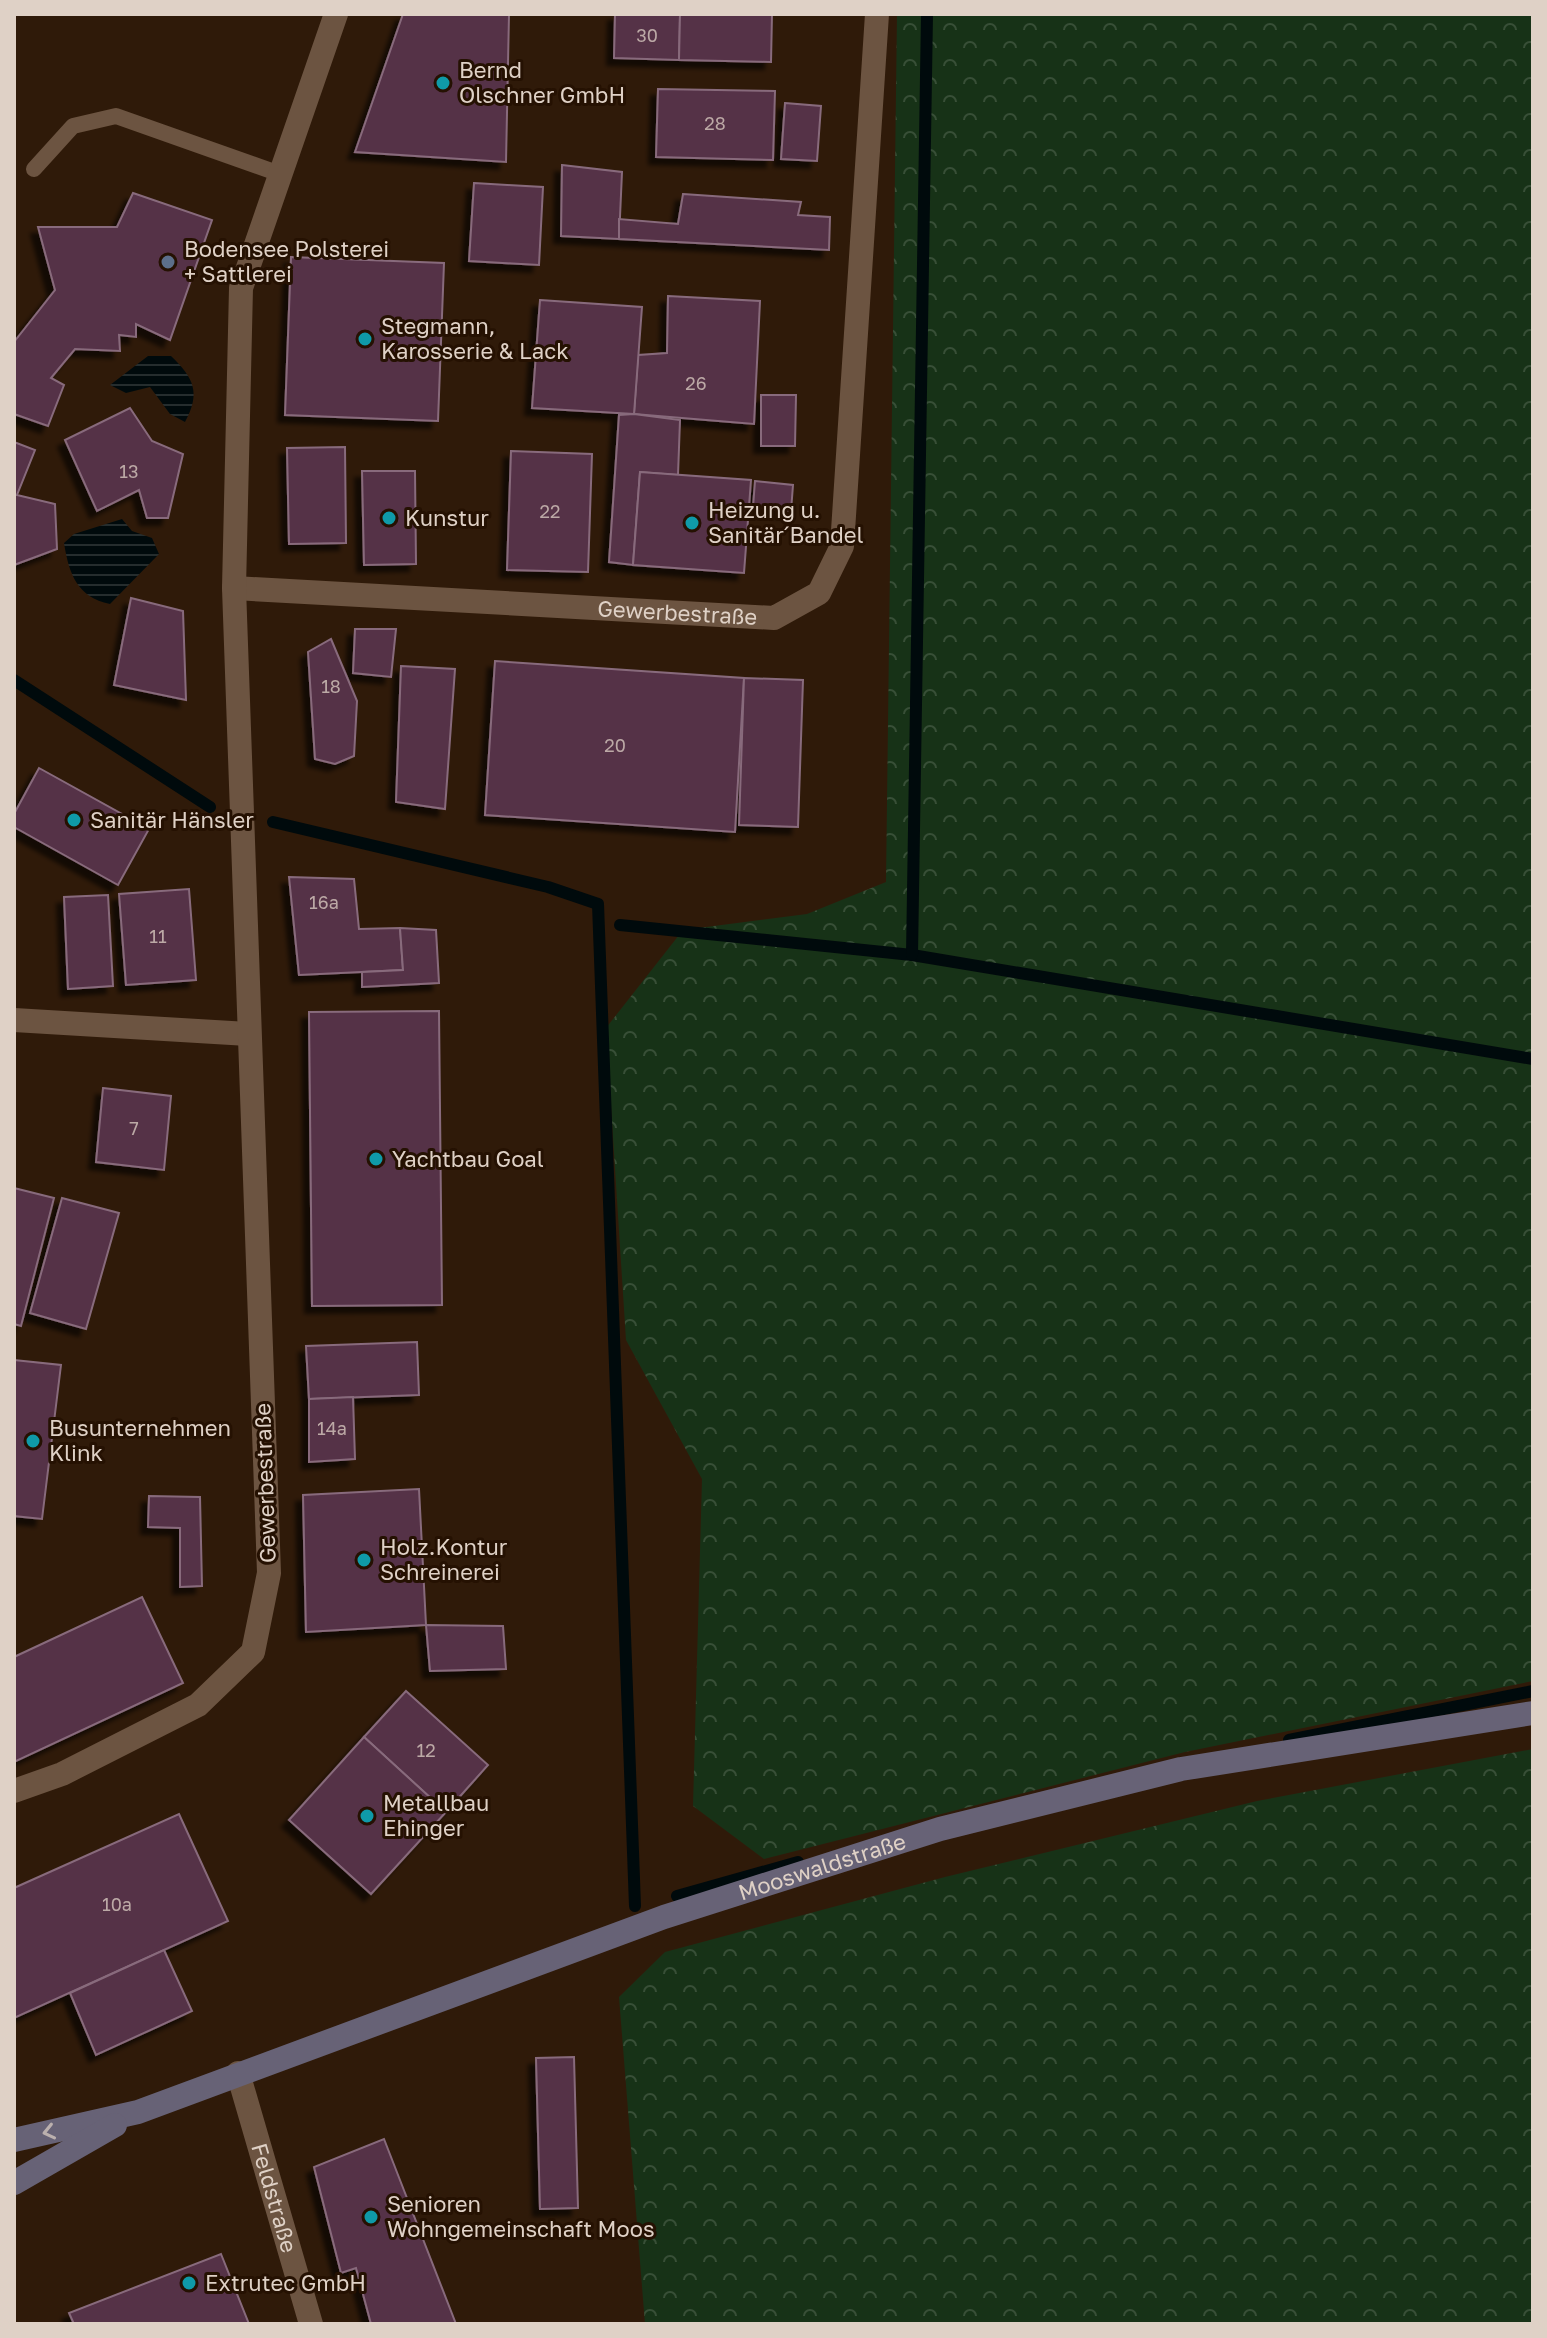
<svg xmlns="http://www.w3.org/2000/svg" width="1547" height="2338" viewBox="0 0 1547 2338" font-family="'Golos Text',sans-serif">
  <defs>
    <pattern id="forest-crowns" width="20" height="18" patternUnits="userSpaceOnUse" patternTransform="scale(2)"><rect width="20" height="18" fill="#173217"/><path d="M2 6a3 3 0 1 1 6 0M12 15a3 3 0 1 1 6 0" fill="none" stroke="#384f37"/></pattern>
    <pattern id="water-rules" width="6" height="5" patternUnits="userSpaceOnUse" patternTransform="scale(2)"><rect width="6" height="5" fill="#000a0c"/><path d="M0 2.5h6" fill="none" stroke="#252d2e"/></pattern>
    <filter id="shadow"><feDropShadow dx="-7" dy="7" stdDeviation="2" flood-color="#0009"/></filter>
  </defs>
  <rect width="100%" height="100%" fill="#2f1a09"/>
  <g fill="url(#forest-crowns)">
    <path d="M897 14H1533V1681L1185 1752 764 1859 693 1806 702 1479 626 1340 606 1028 683 930 807 914 886 882Z"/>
    <path d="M1533 1749V2324H645L619 1997 665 1952 945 1877 1257 1801Z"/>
  </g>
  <g fill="url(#water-rules)">
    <path d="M148 356H171C194 378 201 393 185 422L170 414 150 387 126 393 110 385Z"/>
    <path d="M122 519 132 531 152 538 159 554 110 604C77 597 69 574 64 543L74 534Z"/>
  </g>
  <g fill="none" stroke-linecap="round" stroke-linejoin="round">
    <g stroke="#000a0c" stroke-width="12">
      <path d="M14 680 210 807"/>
      <path d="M273 822 548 887 598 904 635 1906"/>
      <path d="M620 925 912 955 1533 1059"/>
      <path d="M912 955 927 14"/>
      <path d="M1289 1740 1533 1691"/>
      <path d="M677 1896 798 1862"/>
    </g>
  </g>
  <g fill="#553147" stroke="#886b7c" stroke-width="2" filter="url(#shadow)">
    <path d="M403 14H509L506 162 355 152Z"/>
    <path d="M615 14H680L679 60 614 58Z"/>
    <path d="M680 14H772L771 62 679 60Z"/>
    <path d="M658 89 775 91 773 160 656 157Z"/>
    <path d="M785 103 821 106 817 161 781 159Z"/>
    <path d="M562 165 622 172 619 239 561 236Z"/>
    <path d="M474 183 543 187 539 265 469 261Z"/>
    <path d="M133 193 212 220 170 340 136 324V337L119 335 120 351 75 349 51 378 64 385 48 426 14 414V342L55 290 38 227H117Z"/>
    <path d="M683 194 801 202 798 215 830 217 829 250 619 239V219L678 224Z"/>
    <path d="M291 257 444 263 438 421 285 415Z"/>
    <path d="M668 296 760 301 754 424 634 414 638 355 667 353Z"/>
    <path d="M540 300 642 307 634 414 532 408Z"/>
    <path d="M761 395H796L795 446H761Z"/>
    <path d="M130 408 152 441 183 454 168 518H147L139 490 97 511 65 440Z"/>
    <path d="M634 414 680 420 678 475 640 472 633 565 609 562 619 415Z"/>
    <path d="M14 442 35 450 17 495 55 504 57 549 14 565Z"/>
    <path d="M345 447 346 543 289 544 287 448Z"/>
    <path d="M511 451 592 454 588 572 507 570Z"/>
    <path d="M362 471H415L416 564 364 565Z"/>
    <path d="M640 472 751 480 744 573 633 565Z"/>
    <path d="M755 481 793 485 791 511 753 507Z"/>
    <path d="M131 598 183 611 186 700 114 685Z"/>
    <path d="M355 629H396L391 677 353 673Z"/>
    <path d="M331 639 357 701 354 756 335 764 315 759 308 652Z"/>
    <path d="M495 661 744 678 735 832 485 815Z"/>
    <path d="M401 666 455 669 445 809 396 802Z"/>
    <path d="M744 678 803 680 798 827 739 825Z"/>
    <path d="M39 768 149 829 118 885 14 827V814Z"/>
    <path d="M289 877 354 879 359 929 400 928 403 970 299 975Z"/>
    <path d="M189 889 196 980 126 985 119 894Z"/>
    <path d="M108 895 113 986 68 989 64 897Z"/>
    <path d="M400 928 436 930 439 983 362 987V972L403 970Z"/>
    <path d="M439 1011 442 1305 312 1306 309 1012Z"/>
    <path d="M103 1088 171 1096 164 1170 96 1162Z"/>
    <path d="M14 1188 54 1198 21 1326 14 1324Z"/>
    <path d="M62 1198 119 1213 86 1329 30 1313Z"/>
    <path d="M417 1342 419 1395 309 1399 306 1346Z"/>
    <path d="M14 1360 61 1365 42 1519 14 1516Z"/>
    <path d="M353 1397 355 1459 309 1462V1399Z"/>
    <path d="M419 1489 426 1625 306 1632 303 1495Z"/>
    <path d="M149 1496 200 1497 202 1586 180 1587V1528L148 1527Z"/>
    <path d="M142 1597 183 1683 14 1762V1657Z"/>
    <path d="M426 1625 503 1626 506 1669 430 1671Z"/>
    <path d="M406 1691 488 1765 446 1812 364 1737Z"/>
    <path d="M364 1737 446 1812 371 1894 289 1820Z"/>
    <path d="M179 1814 228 1921 14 2018V1888Z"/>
    <path d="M164 1950 192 2011 96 2055 70 1993Z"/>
    <path d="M574 2057 578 2208 540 2209 536 2058Z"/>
    <path d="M384 2139 456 2324H371L356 2268 341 2273 314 2167Z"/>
    <path d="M221 2254 249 2324H74L69 2313Z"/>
  </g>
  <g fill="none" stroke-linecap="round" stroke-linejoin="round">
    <path stroke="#6c5441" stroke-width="16" d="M34 169 73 126 116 116 280 174"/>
    <g stroke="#6c5441" stroke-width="24">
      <path id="s1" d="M234 588 774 618 819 593 842 546 877 14"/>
      <path d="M14 1020 248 1034"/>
      <path d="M14 1791 62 1774 198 1705 253 1652 269 1573 234 588 241 288 336 14"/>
      <path id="s2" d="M238 2073 311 2324"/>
    </g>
    <g stroke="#676276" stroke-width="24">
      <path id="s3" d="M14 2140 138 2112 664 1917 940 1829 1181 1769 1533 1713"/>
      <path d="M14 2183 115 2125"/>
    </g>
  </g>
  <defs><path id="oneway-chevron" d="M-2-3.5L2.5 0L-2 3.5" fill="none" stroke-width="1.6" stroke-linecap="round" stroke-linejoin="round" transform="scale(2)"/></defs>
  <use stroke="#bbb0ae" href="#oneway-chevron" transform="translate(49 2132) rotate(167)"/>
  <g fill="#0f9aa8" stroke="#251102" stroke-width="3">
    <circle cx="443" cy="83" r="8"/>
    <circle cx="365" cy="339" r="8"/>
    <circle cx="389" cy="518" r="8"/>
    <circle cx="692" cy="523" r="8"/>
    <circle cx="74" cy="820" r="8"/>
    <circle cx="376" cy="1159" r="8"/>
    <circle cx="33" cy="1441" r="8"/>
    <circle cx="364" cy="1560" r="8"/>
    <circle cx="367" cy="1816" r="8"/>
    <circle cx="371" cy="2217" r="8"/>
    <circle cx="189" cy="2283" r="8"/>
  </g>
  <circle fill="#5c6f8a" stroke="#251102" stroke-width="3" cx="168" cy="262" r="8"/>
  <g text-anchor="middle" stroke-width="6" stroke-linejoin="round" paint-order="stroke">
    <g font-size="18" fill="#bca9a6">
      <text x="647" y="42">30</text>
      <text x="715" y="130">28</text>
      <text x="696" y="390">26</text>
      <text x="129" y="478">13</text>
      <text x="550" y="518">22</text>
      <text x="331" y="693">18</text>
      <text x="615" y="752">20</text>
      <text x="324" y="909">16a</text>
      <text x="158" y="943">11</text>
      <text x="134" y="1135">7</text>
      <text x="332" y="1435">14a</text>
      <text x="426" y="1757">12</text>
      <text x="117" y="1911">10a</text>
    </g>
    <g font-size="22" fill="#dfd1c6" stroke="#251102" text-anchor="start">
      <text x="459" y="78">Bernd<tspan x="459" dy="25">Olschner GmbH</tspan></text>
      <text x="184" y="257">Bodensee Polsterei<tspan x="184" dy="25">+ Sattlerei</tspan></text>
      <text x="381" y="334">Stegmann,<tspan x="381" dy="25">Karosserie &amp; Lack</tspan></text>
      <text x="708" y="518">Heizung u.<tspan x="708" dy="25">Sanitär´Bandel</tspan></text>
      <text x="405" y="526">Kunstur</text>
      <text x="90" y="828">Sanitär Hänsler</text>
      <text x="392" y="1167">Yachtbau Goal</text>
      <text x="49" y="1436">Busunternehmen<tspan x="49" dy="25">Klink</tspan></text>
      <text x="380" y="1555">Holz.Kontur<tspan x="380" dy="25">Schreinerei</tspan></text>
      <text x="383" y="1811">Metallbau<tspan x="383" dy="25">Ehinger</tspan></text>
      <text x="387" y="2212">Senioren<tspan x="387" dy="25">Wohngemeinschaft Moos</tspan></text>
      <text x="205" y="2291">Extrutec GmbH</text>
    </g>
    <g font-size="22" fill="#dfd1c6" stroke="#251102">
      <text dy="8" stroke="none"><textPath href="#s1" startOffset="444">Gewerbestraße</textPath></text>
      <text transform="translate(265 1483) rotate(-92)" y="8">Gewerbestraße</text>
      <text dy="8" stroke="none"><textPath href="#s3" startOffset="854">Mooswaldstraße</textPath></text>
      <text dy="8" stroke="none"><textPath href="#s2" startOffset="130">Feldstraße</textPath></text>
    </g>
  </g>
  <rect width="1547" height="2338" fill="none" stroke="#dfd1c6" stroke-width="32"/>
</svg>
